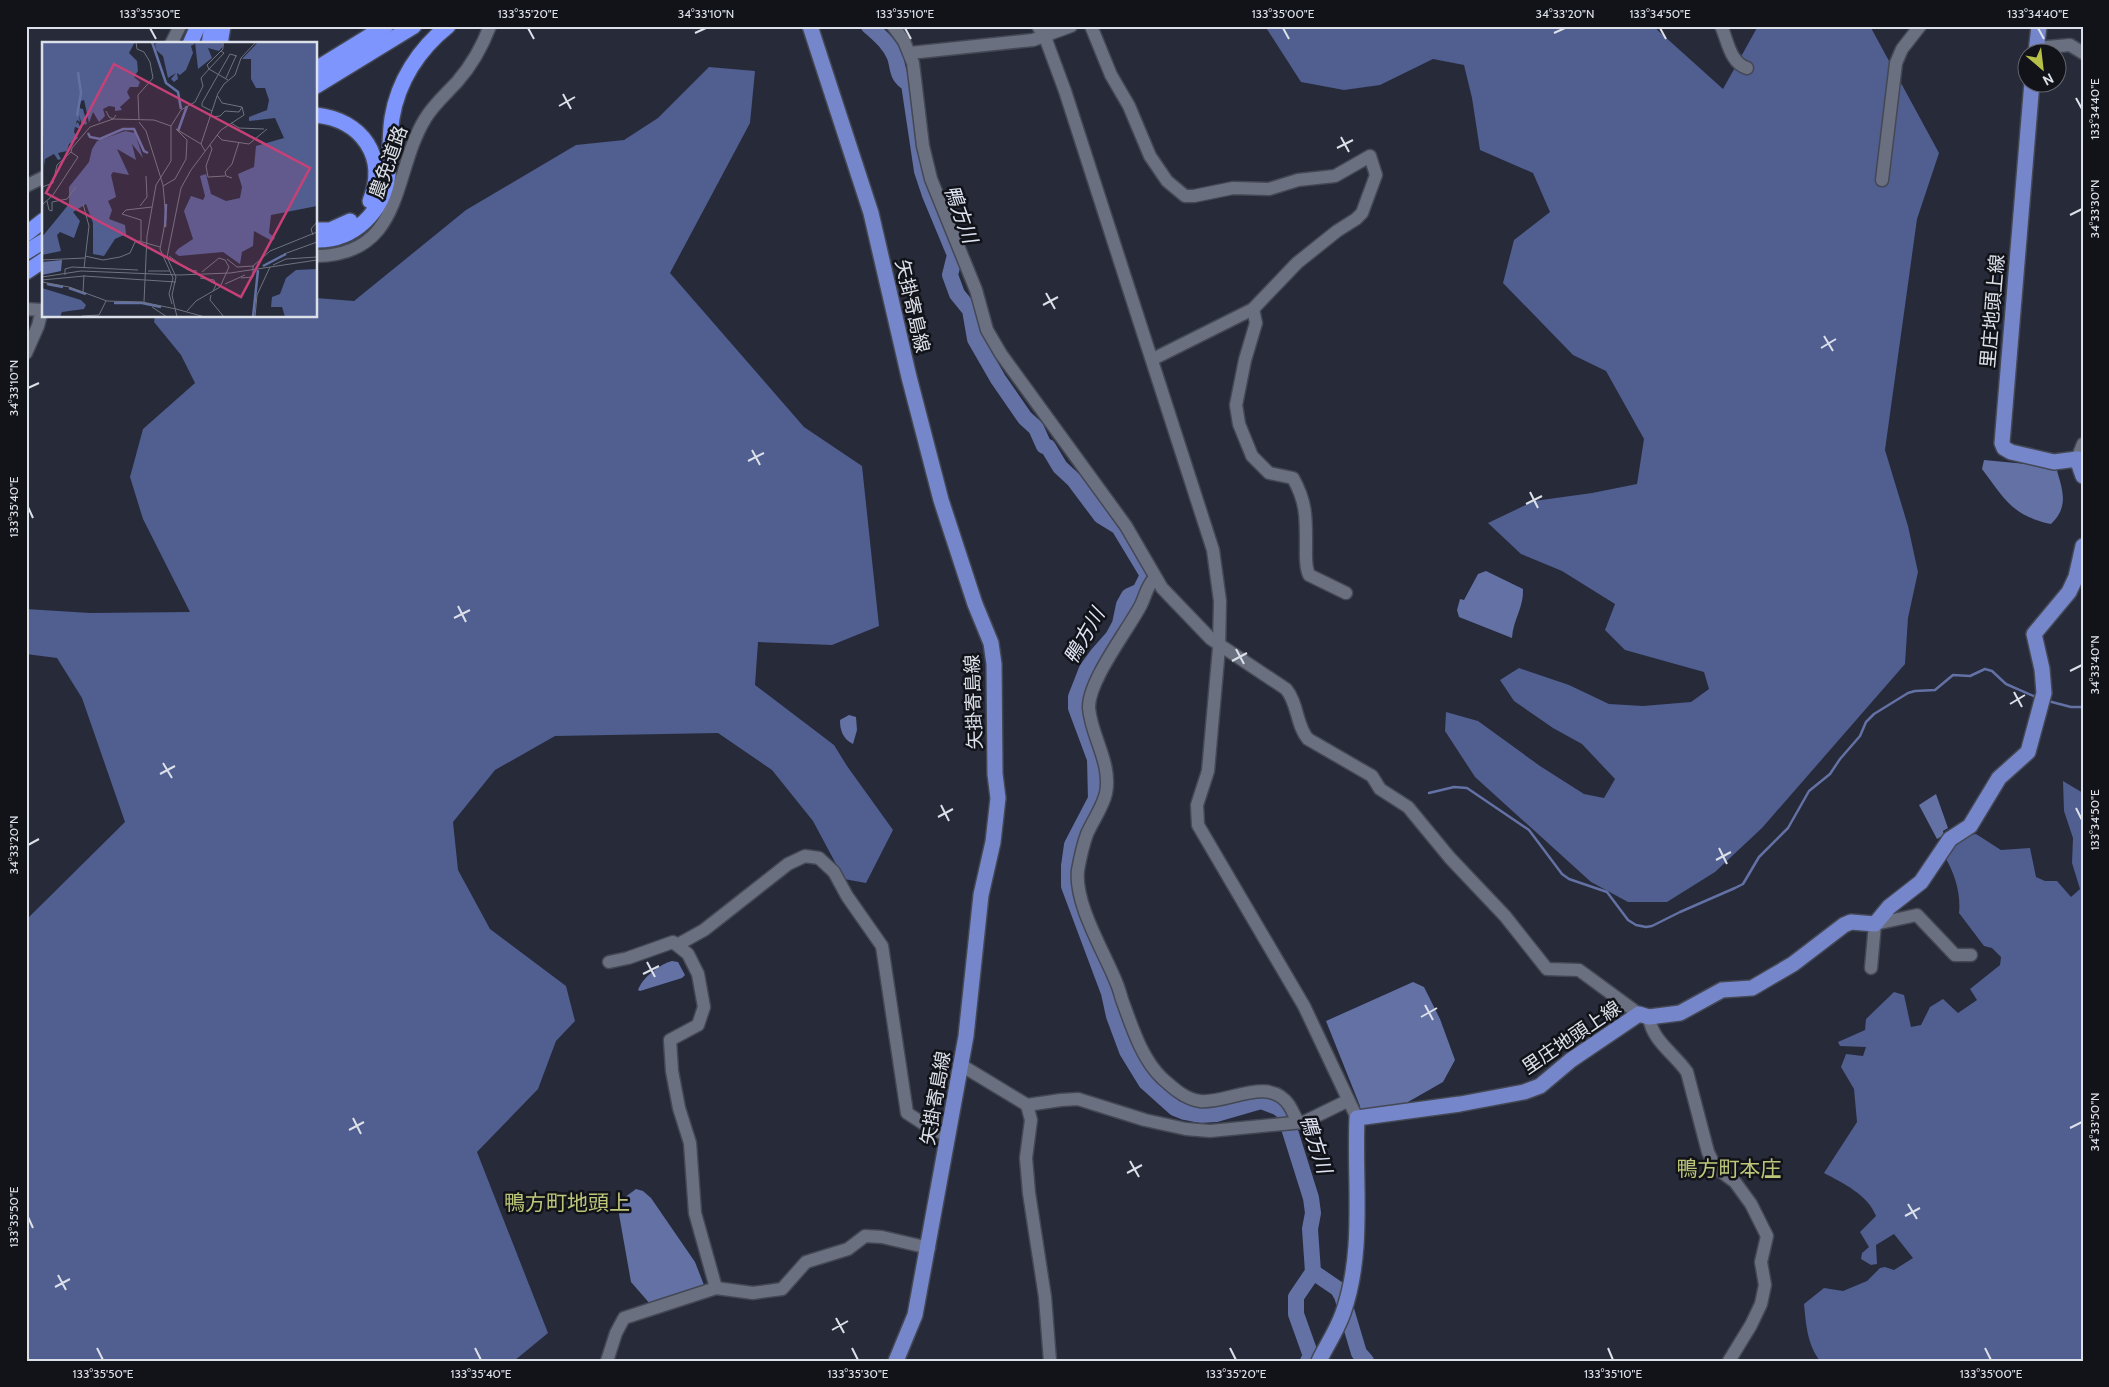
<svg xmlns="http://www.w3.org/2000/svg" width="2109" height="1387" viewBox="0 0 2109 1387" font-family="Cabin,'Noto Sans JP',sans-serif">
  <rect width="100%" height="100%" fill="#262a39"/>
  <g fill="#505e90">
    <path d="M1265 26H1653L1723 89 1758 26H1870L1939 153 1917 219 1885 450 1908 526 1918 572 1908 618 1905 664 1762 828 1715 872 1667 902H1628L1591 882 1475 777 1445 731 1446 712 1478 721 1540 766 1584 794 1604 798 1615 779 1582 744 1553 728 1514 701 1500 680 1519 668 1569 685 1609 704 1643 706 1691 702 1709 689 1704 672 1625 650 1605 630 1615 604 1562 571 1521 554 1488 523 1534 501 1592 493 1637 484 1644 439 1606 371 1573 355 1503 283 1514 240 1550 212 1533 173 1480 150 1472 98 1464 65 1433 59 1380 85 1344 90 1301 82Z"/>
    <path d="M709 67 755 71 750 123 670 273 804 427 862 466 879 626 832 645 758 642 755 685 834 745 847 766 893 830 866 883 844 879 813 821 772 770 718 733 555 736 495 770 453 822 458 870 490 929 566 986 575 1021 556 1041 538 1089 477 1152 548 1333 514 1361H26V920L125 822 82 698 57 658 26 654V609L90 613 190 612 143 519 130 477 143 429 195 383 181 355 154 322 155 316H316V298L354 301 466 210 576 145 624 140 658 118Z"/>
    <path d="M2063 781 2083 793V1361H1820C1807 1344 1806 1324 1804 1304L1824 1288 1843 1291 1867 1281 1880 1268 1885 1267 1894 1270 1913 1258 1894 1234 1876 1245 1877 1264 1871 1265 1861 1259 1862 1253 1869 1247 1860 1232 1876 1216C1868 1195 1843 1183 1824 1173L1857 1122 1854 1089 1841 1067 1846 1054 1863 1056 1866 1047 1840 1046 1838 1042 1865 1030 1866 1019 1894 992 1904 995 1911 1027 1921 1025 1930 1007 1943 999 1958 1013 1977 1000 1970 989 2000 965 2001 957 1992 948 1984 946 1959 913C1961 894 1955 874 1945 857L1963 836 1976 834 2001 850 2030 848 2036 877 2045 881H2057L2071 897 2080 889 2072 863 2073 838 2064 811Z"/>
  </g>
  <g fill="#6371a5">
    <path d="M1984 460 2056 467C2062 489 2070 506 2051 524 2012 516 2004 498 1982 469Z"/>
    <path d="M1486 571 1523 589C1524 607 1513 620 1512 638L1459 617 1457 610 1460 599 1464 600 1478 574Z"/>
    <path d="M849 715 856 717 857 730 853 744C843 739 840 731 840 720Z"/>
    <path d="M1936 794 1948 828 1943 831 1944 835 1937 839 1919 805Z"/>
    <path d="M672 961 678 962 685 975 682 978 640 991 638 990C642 978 660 964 672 961Z"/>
    <path d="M1413 982 1424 987 1440 1019 1455 1060 1443 1082 1408 1102 1415 1103 1361 1111 1358 1109 1360 1106 1326 1021Z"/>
    <path d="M636 1189 643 1191 651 1198 695 1262 704 1285 651 1305 631 1282 617 1203Z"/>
  </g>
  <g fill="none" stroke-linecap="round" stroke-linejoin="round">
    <g stroke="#6371a5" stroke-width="2.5">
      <path d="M2048 701 2071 707H2083"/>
      <path d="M1429 793 1454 787 1467 788 1529 830 1562 874 1569 879 1607 892 1628 920 1636 925 1646 927 1652 926 1680 912 1735 888 1743 884 1759 857 1788 828 1809 791 1830 774 1840 759 1860 736 1866 722 1874 714 1908 693 1915 691 1935 690 1953 675 1970 676 1985 669 1992 671 2006 684 2038 698"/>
    </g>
    <g stroke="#6371a5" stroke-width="16">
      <path d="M869 26C879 35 890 44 895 57 899 69 896 76 909 84L922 171 930 195 955 255 950 275 957 294 970 310 975 339 998 379 1025 418 1036 428 1044 446 1048 447 1060 467 1074 480 1101 516 1119 527 1148 575 1140 591 1129 596 1124 605 1120 624 1113 637 1098 654 1087 669 1076 697V708L1095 759 1096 799 1072 845 1069 866V886L1109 993 1114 1016 1127 1051 1146 1082 1175 1108 1185 1112 1200 1115 1216 1114 1261 1101 1277 1107 1284 1112 1311 1198 1313 1213 1310 1229 1313 1272"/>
      <path d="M1313 1272 1338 1289 1342 1296 1359 1353 1366 1361"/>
      <path d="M1308 1361 1311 1356 1296 1314V1297L1313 1272"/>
    </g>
    <defs>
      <g id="minor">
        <path d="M893 26 904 41 913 63 923 146 931 179 976 290 987 330 1001 354 1126 526 1162 588 1211 639 1286 689C1298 703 1296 725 1308 739L1372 776 1380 789 1408 807 1450 858 1505 916 1547 969 1579 970 1639 1014"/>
        <path d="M1038 26 1045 37 1065 91 1213 550 1220 601 1219 648 1208 771 1197 805 1198 825 1304 1006 1357 1118"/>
        <path d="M1091 26 1111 75 1129 106 1150 156 1167 181 1185 196H1194L1233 188 1269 189 1298 180 1335 176 1370 156 1376 175 1362 213 1356 219 1337 231 1297 263 1253 309 1153 359"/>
        <path d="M1721 26C1728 41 1730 63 1747 68"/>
        <path d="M171 44 180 26"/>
        <path d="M2036 48 2070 45 2083 53"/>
        <path d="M910 53 1033 40 1071 26"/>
        <path d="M1882 180 1896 63 1902 49 1920 26"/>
        <path d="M26 186 44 177"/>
        <path d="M316 256C405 255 392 173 425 119 433 105 446 94 457 82 472 65 482 47 490 26"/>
        <path d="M26 309 42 310 38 326 26 353"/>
        <path d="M1253 309 1256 323 1245 360 1236 405 1239 424 1252 456 1269 473 1293 478C1307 503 1306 519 1306 547 1306 556 1305 566 1309 575L1346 593"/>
        <path d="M2077 459 2083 444"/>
        <path d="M1155 578C1147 585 1146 595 1141 605 1128 630 1088 681 1089 708 1091 736 1112 763 1106 793 1103 807 1093 820 1087 834 1083 845 1080 859 1078 870 1074 904 1105 953 1117 984 1120 991 1121 998 1124 1005 1133 1030 1143 1060 1162 1078 1173 1088 1185 1099 1200 1101 1227 1104 1269 1075 1289 1105 1293 1111 1295 1117 1298 1122"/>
        <path d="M677 945 704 930 788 864 805 856 819 858 834 872 847 896 882 946 907 1113 927 1126 948 1136"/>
        <path d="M609 962 628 958 673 942 688 954 698 974 704 1007 698 1025 670 1040 672 1071 679 1108 690 1143 695 1213 716 1288"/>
        <path d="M1871 968 1875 924 1917 915 1955 955H1971"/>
        <path d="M1649 1017C1652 1041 1674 1053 1687 1072L1708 1152 1715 1167 1735 1182 1751 1204 1767 1236 1761 1262 1765 1285 1761 1304 1751 1325 1729 1361"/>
        <path d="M961 1065 1027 1105 1061 1100 1078 1099 1145 1120 1186 1129 1210 1131 1304 1122 1347 1101"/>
        <path d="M1027 1105 1031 1120 1026 1158 1029 1193 1045 1297 1050 1361"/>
        <path d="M607 1361 616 1333 624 1318 716 1288 753 1293 782 1289 806 1262 848 1249 865 1236 882 1237 929 1248"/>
      </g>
      <g id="major">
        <path d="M810 26 871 213 909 377 941 500 975 604 991 643 994 664 995 774 998 798 993 842 981 895 966 1036 915 1315 896 1361"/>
        <path d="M2036 52 2039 26"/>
        <path d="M2032 82 2002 443 2004 448 2011 452 2054 462 2077 459 2083 476"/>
        <path d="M1319 1361C1327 1345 1337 1330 1343 1313 1365 1251 1354 1182 1357 1118L1460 1104 1524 1092 1540 1086 1571 1060 1639 1014 1649 1017 1680 1013 1722 990 1752 988 1793 964 1844 925 1851 922 1875 924 1889 907 1921 882 1950 839 1970 826 1999 778 2028 752 2044 693 2042 669 2034 634 2069 592 2076 577 2083 546"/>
      </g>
      <g id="highway">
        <path d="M190 44 198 26"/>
        <path d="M209 44 212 26"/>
        <path d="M220 44 223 26"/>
        <path d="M316 69 386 26"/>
        <path d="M316 86 414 26"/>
        <path d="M316 115C362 120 388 157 370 201"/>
        <path d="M316 230H330L350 221"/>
        <path d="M26 234 44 220"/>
        <path d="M316 240C354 241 383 212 388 175 391 157 389 137 392 118 398 81 419 49 448 26"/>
        <path d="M26 252 44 241"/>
        <path d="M26 272 44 260"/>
      </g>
    </defs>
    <use href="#minor" stroke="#444854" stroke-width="15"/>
    <use href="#major" stroke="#444854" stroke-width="18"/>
    <use href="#highway" stroke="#444854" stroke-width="18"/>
    <use href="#minor" stroke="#6b7081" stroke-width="12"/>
    <use href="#major" stroke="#7686cb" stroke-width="15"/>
    <use href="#highway" stroke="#7d95fc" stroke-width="15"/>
  </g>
  <path fill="none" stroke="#dce0e9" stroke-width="2" d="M150 28 156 39M528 28 534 39M905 28 911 39M1283 28 1289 39M1660 28 1666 39M2038 28 2044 39M695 33 706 28M1554 33 1565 28M563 94 571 109M2076 98 2082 109M559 106 575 97M1341 137 1349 152M1337 148 1353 140M2070 215 2082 209M1046 293 1055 309M1043 305 1058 297M1824 336 1833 351M1821 348 1836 339M28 388 39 383M752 450 760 465M748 461 764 453M1530 492 1538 508M1526 504 1542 496M28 507 33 518M458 606 466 622M454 618 470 610M1236 649 1244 664M1232 661 1247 653M2070 671 2082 665M2014 692 2022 707M2010 704 2025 695M163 763 172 778M160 774 175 766M941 805 949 821M2076 808 2082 820M938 817 953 809M28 845 39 839M1719 848 1727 864M1716 860 1731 852M647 962 655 977M643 974 659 966M1425 1005 1433 1020M1421 1017 1437 1008M353 1118 361 1134M2070 1128 2082 1122M349 1130 364 1122M1130 1161 1139 1177M1127 1173 1142 1165M1908 1204 1917 1219M1905 1216 1920 1208M28 1217 33 1228M58 1275 66 1290M55 1287 70 1279M836 1318 844 1333M832 1330 848 1321M97 1348 103 1360M475 1348 481 1360M852 1348 858 1360M1230 1348 1236 1360M1608 1348 1613 1360M1985 1348 1991 1360"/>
  <g text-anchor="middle" stroke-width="5" stroke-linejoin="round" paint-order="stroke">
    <g font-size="19" fill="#dce0e9" stroke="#111319">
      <text transform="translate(388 162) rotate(-70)" y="7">農免道路</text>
      <text transform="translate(913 306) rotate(77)" y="7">矢掛寄島線</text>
      <text transform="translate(1992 311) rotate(-85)" y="7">里庄地頭上線</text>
      <text transform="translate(973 702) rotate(-92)" y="7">矢掛寄島線</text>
      <text transform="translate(1571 1037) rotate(-34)" y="7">里庄地頭上線</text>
      <text transform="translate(935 1098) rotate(-80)" y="7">矢掛寄島線</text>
    </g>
    <g font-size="20" font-style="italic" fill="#dfe4f4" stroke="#111319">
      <text transform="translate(961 214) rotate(70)" y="7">鴨方川</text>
      <text transform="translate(1084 636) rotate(-60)" y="7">鴨方川</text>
      <text transform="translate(1316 1144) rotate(72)" y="7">鴨方川</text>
    </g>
    <g font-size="21" fill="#bdc679" stroke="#111319">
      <text x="1729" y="1176">鴨方町本庄</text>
      <text x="567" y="1210">鴨方町地頭上</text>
    </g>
  </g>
  <g transform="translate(42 42)">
    <rect width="275" height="275" fill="#262a39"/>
    <path d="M0 0H93L87 11 95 19 96 29 92 35 98 40 96 45H88L85 50 88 56 78 65 80 68 73 69V65L67 64 61 67 63 74 57 80 51 70 47 81 42 58 39 59 37 66 41 67 45 82 40 83 37 73 38 80 35 78 34 82 36 80 39 87 33 85 32 90 36 96 27 102 25 109 16 111 19 117 16 118 12 112 3 117 2 124ZM117 0H151L153 2 149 4 151 11 144 28 138 33 135 31 136 37 132 40 129 37 134 31 126 36 121 14 114 8 113 2ZM153 0H181L182 3 177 9 166 6 170 16 156 27ZM216 0H275V164L229 173 227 191 233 196 230 199 212 189 211 204 200 210 198 222 181 210 137 214 133 211 136 207 151 197 142 169 149 154 161 158 163 154 158 134 164 132 169 152 184 159 198 156 200 145 196 132 212 125 214 104 242 96 233 76 207 79V75L225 68 227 58 223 46H214L209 37V17H200ZM83 89 93 91 101 116 90 102 94 118 75 107 87 133 71 130 69 133 74 155 66 159 70 168 67 177 83 183 84 192 73 197 62 214 51 212V181L44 162 31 170 38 179 32 196 18 190 15 193 19 209 0 213V195L27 162V145L47 120 50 107 55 99ZM275 227V275H243L240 265H229L230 255 238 252 244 236 254 228ZM0 246 39 258 44 263 42 267 20 270 18 275H0Z" fill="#505e90"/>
    <path d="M20 218 19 229 0 233V220Z" fill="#6371a5"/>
    <path fill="none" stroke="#6371a5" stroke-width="2.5" d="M110 0 124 41 136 50 139 67M35 74 39 51 36 30M136 89 145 64M46 91 48 95 58 97 81 87H92L102 109 106 111M123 185 124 162M221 224 244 212M5 242 21 245M27 246 44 252M72 261H100L119 265M211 275 216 228"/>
    <path fill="none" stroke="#6f737f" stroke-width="1" d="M94 0 95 7 102 10 108 20 111 36 96 53 97 78M179 9 182 11 167 27 186 38M184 36 194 14M64 69 67 75 71 77 74 73M170 69 160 64V61L188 12 195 14M170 75 178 74 183 69 197 70 200 65M97 80 104 89 121 143 124 176 118 207 131 236 127 252 130 262M189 81 197 86 222 87M134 87 159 102 163 109M175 93 180 98 207 102 225 87M159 102 175 54M168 103 170 107 164 124 166 135 183 134M190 136 184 134 183 130 190 122 197 100M121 144 133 137 144 117 145 98 134 87M0 145 11 141 15 123 29 110M5 159 7 168 10 169V160L25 157 34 145M41 162 47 184 42 226M0 163 11 153 36 115 29 110 30 106 48 85 71 77 112 78 129 84 139 68 153 60 161 44 159 36 167 27 165 23 181 7V0M98 164 105 155 104 134M271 193 269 187 275 180M99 199V178L80 172 84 168 110 165M242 212 275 200M43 214 61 218 78 215 88 211 93 200 97 199 118 205M127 214 146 228 155 229M185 217 195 225 212 224M0 218 43 216M231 223 244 217 275 215M106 229H128M23 233V227L30 225 96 228M0 235 39 229 137 233 188 231 275 218M158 236 172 238 174 243 171 249M199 236 211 235V224L228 209 275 190M0 238 42 234 134 240M0 240 27 245 65 259 100 260 134 267M183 242 203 233M41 250 42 233M169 253 168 258 182 275M102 260 105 194 114 143 129 119V84M110 265 125 275M134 267 163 275M145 269 154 259 178 245 187 225 183 218 177 216 160 230M40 274 57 273 64 259M135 275 130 253 134 235 125 215 139 146 149 128 179 88 202 73 200 65 180 61 175 53 182 42 193 33 199 16 214 0M213 275 215 253 228 225"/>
    <path fill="#c74077" fill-opacity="0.15" stroke="#c74077" stroke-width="2.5" d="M72 22 268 126 199 255 4 151Z"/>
    <rect width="275" height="275" fill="none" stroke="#dce0e9" stroke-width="2.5"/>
  </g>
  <rect width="2109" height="1387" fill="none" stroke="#111319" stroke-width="55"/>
  <g transform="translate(2042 68) rotate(152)"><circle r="24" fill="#111319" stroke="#62656c"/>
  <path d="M0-4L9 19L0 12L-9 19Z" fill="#b7c148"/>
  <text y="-8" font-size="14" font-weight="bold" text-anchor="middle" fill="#dce0e9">N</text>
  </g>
  <rect x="28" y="28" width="2054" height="1332" fill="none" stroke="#dce0e9" stroke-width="2"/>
  <g font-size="12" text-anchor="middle" fill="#dce0e9">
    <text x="150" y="18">133°35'30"E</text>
    <text x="528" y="18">133°35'20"E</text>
    <text x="706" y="18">34°33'10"N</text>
    <text x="905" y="18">133°35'10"E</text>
    <text x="1283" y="18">133°35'00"E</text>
    <text x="1565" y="18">34°33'20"N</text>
    <text x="1660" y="18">133°34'50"E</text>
    <text x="2038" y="18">133°34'40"E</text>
    <text transform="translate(2095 109) rotate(-90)" y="4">133°34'40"E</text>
    <text transform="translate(2095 209) rotate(-90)" y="4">34°33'30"N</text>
    <text transform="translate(14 388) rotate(-90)" y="4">34°33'10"N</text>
    <text transform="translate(14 507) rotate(-90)" y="4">133°35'40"E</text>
    <text transform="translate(2095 665) rotate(-90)" y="4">34°33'40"N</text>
    <text transform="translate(2095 820) rotate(-90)" y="4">133°34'50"E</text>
    <text transform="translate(14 845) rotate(-90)" y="4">34°33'20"N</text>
    <text transform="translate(2095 1122) rotate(-90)" y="4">34°33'50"N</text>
    <text transform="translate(14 1217) rotate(-90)" y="4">133°35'50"E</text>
    <text x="103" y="1378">133°35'50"E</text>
    <text x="481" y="1378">133°35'40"E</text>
    <text x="858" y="1378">133°35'30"E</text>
    <text x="1236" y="1378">133°35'20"E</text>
    <text x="1613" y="1378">133°35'10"E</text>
    <text x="1991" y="1378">133°35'00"E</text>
  </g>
</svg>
